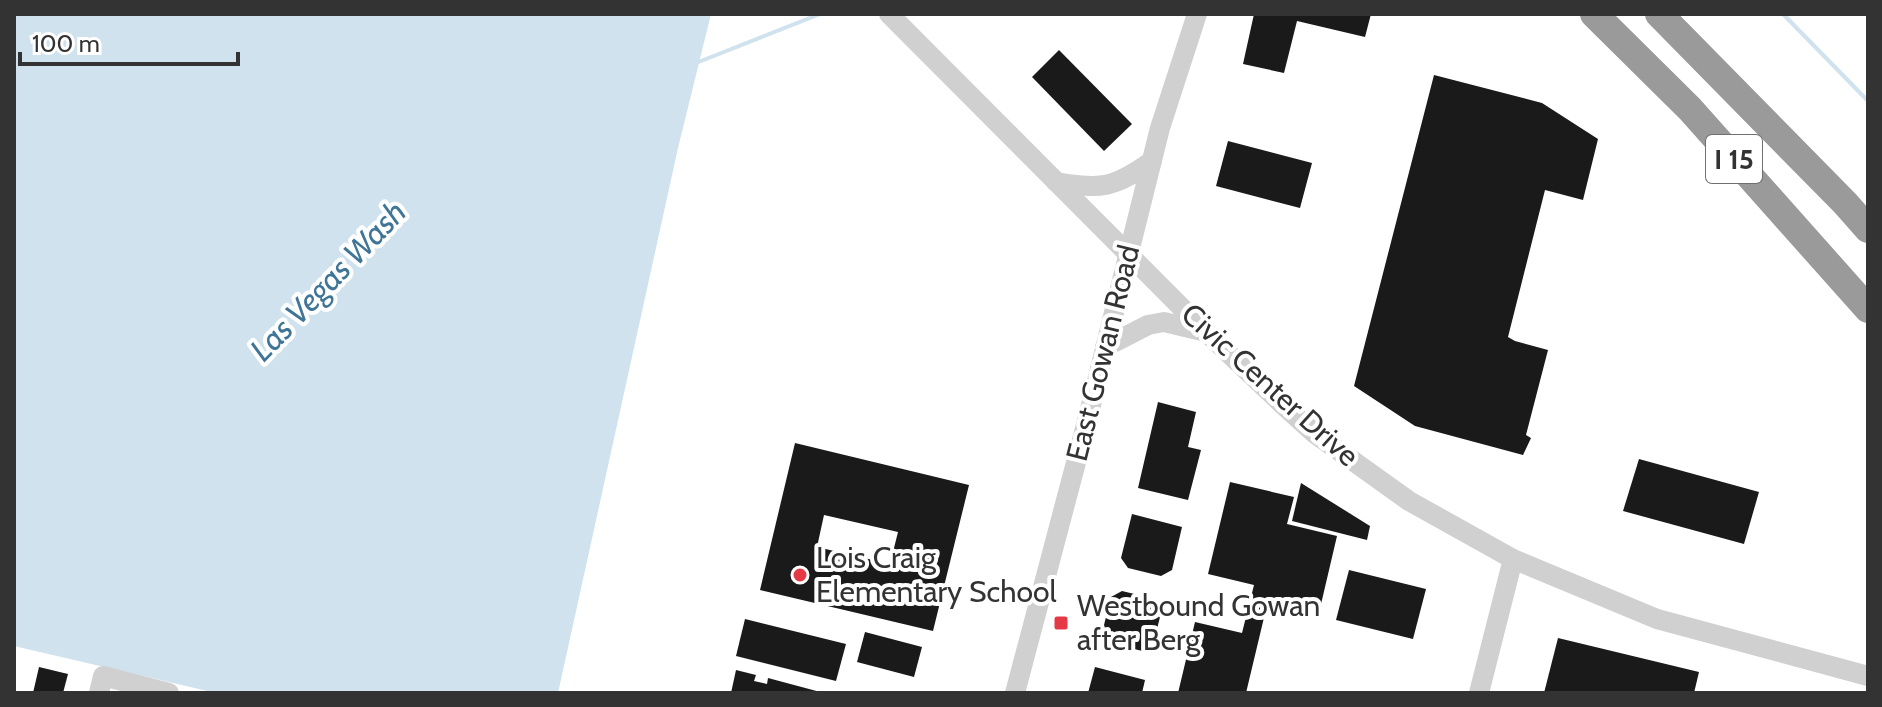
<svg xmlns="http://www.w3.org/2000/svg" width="1882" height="707" viewBox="0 0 1882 707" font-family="Cabin,sans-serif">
  <rect width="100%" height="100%" fill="#fff"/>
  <path fill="#cfe2ee" d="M14 14H711L678 148 558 693H216L14 646Z"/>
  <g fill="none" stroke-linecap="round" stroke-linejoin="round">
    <g stroke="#cfe2ee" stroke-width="4">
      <path d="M1783 14 1868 101"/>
      <path d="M696 63 820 14"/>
    </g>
  </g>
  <g fill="#1a1a1a" fill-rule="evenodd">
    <path d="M1254 14H1371L1365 37 1297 21 1284 73 1243 64Z"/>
    <path d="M1059 50 1132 124 1104 151 1032 77Z"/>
    <path d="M1434 75 1542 103 1598 139 1583 200 1545 190 1508 337 1515 341 1548 350 1526 435 1531 438 1523 455 1415 426 1354 386Z"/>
    <path d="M1228 141 1312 163 1300 208 1216 186Z"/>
    <path d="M1158 402 1196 412 1188 447 1201 450 1188 500 1138 488Z"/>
    <path d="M795 443 969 485 933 631 760 590ZM824 515 898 532 890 564 817 547Z"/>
    <path d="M1639 459 1759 492 1744 544 1623 511Z"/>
    <path d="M1230 482 1294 497 1287 524 1337 536 1318 617 1267 605 1246 693H1178L1195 622 1242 633 1254 585 1208 574Z"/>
    <path d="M1301 483 1370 526 1367 540 1292 521Z"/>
    <path d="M1132 514 1182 527 1172 570 1161 576 1128 568 1121 558Z"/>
    <path d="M1349 570 1426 589 1413 639 1336 620Z"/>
    <path d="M1122 591 1155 599 1162 609 1151 653 1100 641 1111 597Z"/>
    <path d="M745 619 846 644 836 681 736 656Z"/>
    <path d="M865 632 922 647 914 677 857 662Z"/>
    <path d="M1558 638 1699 672 1694 693H1544Z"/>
    <path d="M39 667 68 674 63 693H33Z"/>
    <path d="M1095 667 1145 680 1142 693H1088Z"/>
    <path d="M736 670 756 675 754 681 767 684 768 678 824 693H731Z"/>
  </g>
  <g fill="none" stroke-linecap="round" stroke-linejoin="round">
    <g stroke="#d0d0d0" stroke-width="20">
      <path d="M889 14 1206 332 1282 404 1314 433 1409 501 1513 559 1657 619 1868 676"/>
      <path d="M1056 182C1102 190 1114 188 1152 161"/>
      <path d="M1105 347 1148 325 1164 322 1206 332"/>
      <path d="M99 693 103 676 169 693"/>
      <path d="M1015 693 1087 421 1160 128 1197 14"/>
      <path d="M1479 693 1513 559"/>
    </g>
    <g stroke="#9a9a9a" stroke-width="28">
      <path d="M1594 14 1690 109 1868 309"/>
      <path d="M1659 14 1845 203 1868 229"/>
    </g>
  </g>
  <g fill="#e63946" stroke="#fff" stroke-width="3">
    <circle cx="800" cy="575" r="8"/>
    <rect x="1053" y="615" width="16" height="16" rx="4"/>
  </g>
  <g text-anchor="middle" stroke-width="8" stroke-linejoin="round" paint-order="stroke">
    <rect fill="#fff" stroke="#707070" stroke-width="2" x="1706" y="135" width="56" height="48" rx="6"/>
    <g font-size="28" font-weight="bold" fill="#333">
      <text x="1734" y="169">I 15</text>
    </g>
    <g font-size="30" fill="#333" stroke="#fff">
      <text transform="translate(1103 353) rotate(-76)" y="10">East Gowan Road</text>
      <text transform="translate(1270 385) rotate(42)" y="10">Civic Center Drive</text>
    </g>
    <g font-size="30" fill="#333" stroke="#fff" text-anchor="start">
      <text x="816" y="568">Lois Craig<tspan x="816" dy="34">Elementary School</tspan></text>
      <text x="1077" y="616">Westbound Gowan<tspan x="1077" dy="34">after Berg</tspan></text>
    </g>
    <g font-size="32" font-style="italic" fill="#3f7597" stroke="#fff">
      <text transform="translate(328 281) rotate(-46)" y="11">Las Vegas Wash</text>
    </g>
  </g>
  <rect width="1882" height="707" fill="none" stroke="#333333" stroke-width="32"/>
  <path d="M20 52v12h218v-12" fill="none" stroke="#333333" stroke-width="4"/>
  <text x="32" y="52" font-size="24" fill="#333333" stroke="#ffffff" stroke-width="6" paint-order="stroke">100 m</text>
</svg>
